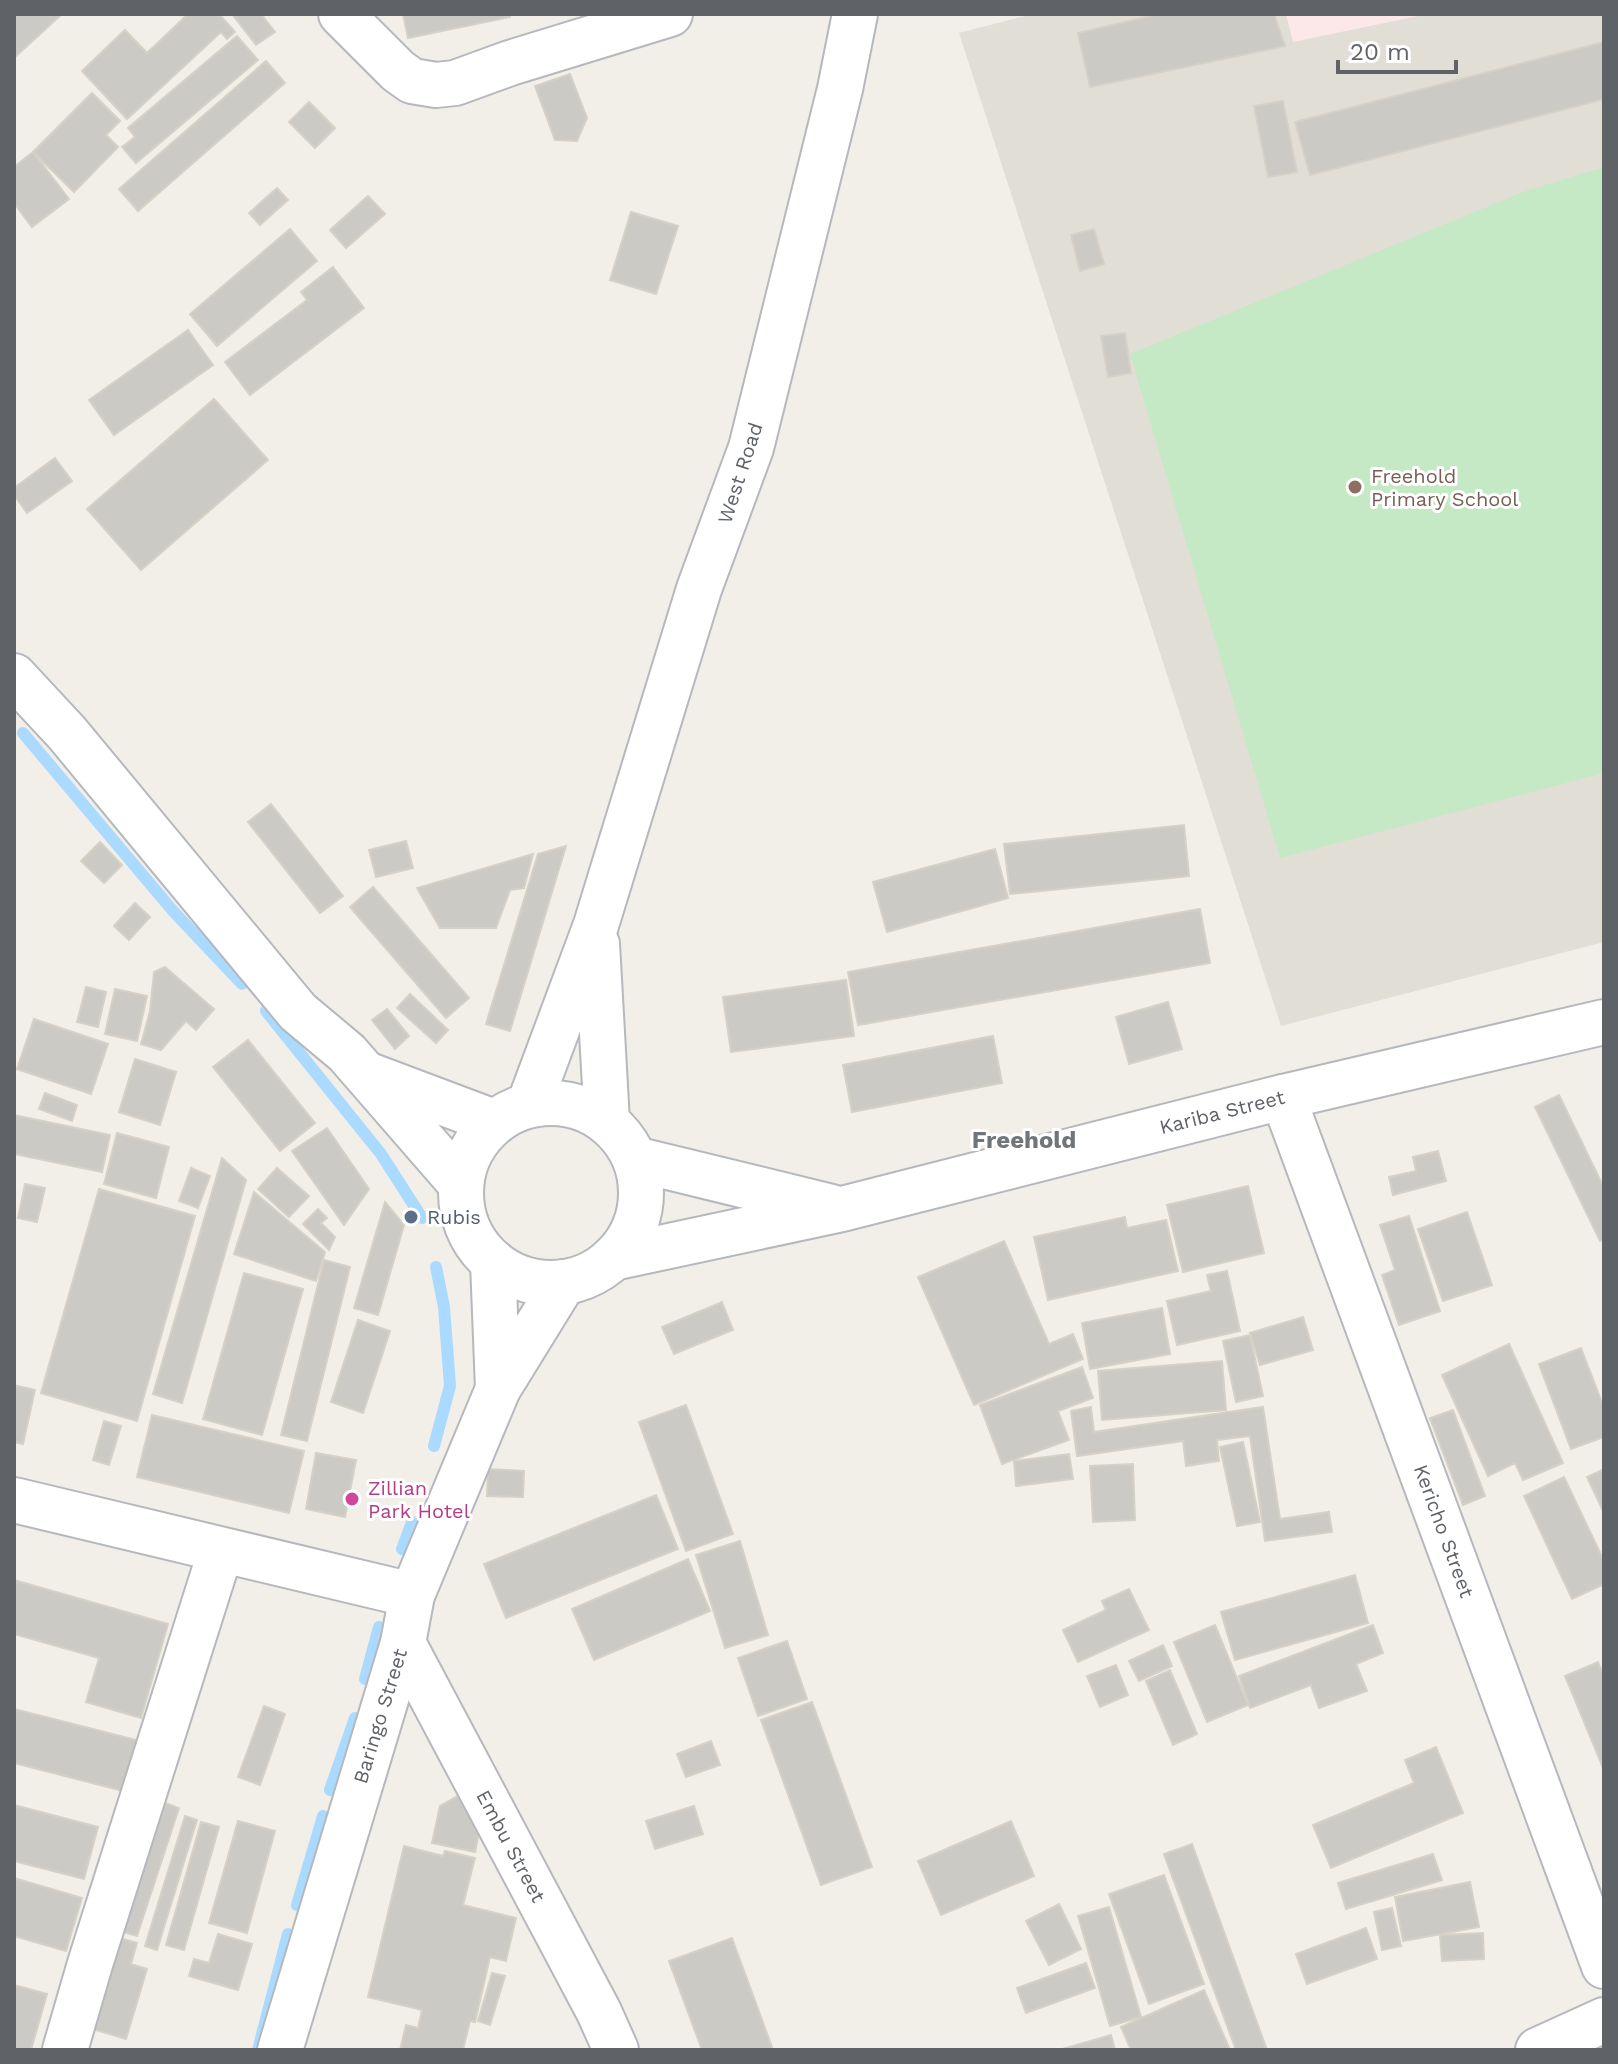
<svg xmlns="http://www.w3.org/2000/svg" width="1618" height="2064" viewBox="0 0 1618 2064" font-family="'Work Sans',sans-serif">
  <rect width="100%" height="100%" fill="#f1efe8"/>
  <path fill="#e1ded6" d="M1033 14H1604V942L1281 1026 959 33Z"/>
  <path fill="#fce8e6" d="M1286 14H1428L1293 42Z"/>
  <path fill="#c5e8c5" d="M1604 167V773L1280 858 1130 354 1523 192Z"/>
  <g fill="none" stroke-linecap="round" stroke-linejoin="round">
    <g stroke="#aadaff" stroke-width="12">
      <path d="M23 733 173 911 242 984"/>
      <path d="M266 1011 381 1154 422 1218"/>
      <path d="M434 1446 450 1386 444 1307 436 1267"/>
      <path d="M402 1549 412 1522"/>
      <path d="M365 1679 379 1627"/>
      <path d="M330 1790 355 1718"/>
      <path d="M297 1905 323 1816"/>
      <path d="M258 2050 288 1934"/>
    </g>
  </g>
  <g fill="#cccac5" stroke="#d6d1c6" stroke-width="2">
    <path d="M14 14H62L14 58Z"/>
    <path d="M188 14H219L235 32 227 39 221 32 127 119 82 71 125 30 147 53Z"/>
    <path d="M232 14H261L275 32 256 45Z"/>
    <path d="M403 14H510V17L408 38Z"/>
    <path d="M1159 14H1274L1285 46 1090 87 1078 33Z"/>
    <path d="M237 36 258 60 136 163 122 147 135 137 128 128Z"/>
    <path d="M1604 42V99L1310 175 1295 122Z"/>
    <path d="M266 61 285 83 138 211 119 189Z"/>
    <path d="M570 74 587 118 577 141 555 140 535 86Z"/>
    <path d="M92 93 120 121 106 135 118 147 74 192 33 152Z"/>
    <path d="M1283 101 1297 172 1268 177 1254 106Z"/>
    <path d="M309 102 335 128 315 148 289 122Z"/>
    <path d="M33 152 69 199 32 227 14 203V167Z"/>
    <path d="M277 188 288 200 260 225 249 213Z"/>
    <path d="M368 196 385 214 346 248 330 230Z"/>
    <path d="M631 212 678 226 656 294 610 280Z"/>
    <path d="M290 229 317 261 217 346 190 314Z"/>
    <path d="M1094 229 1104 264 1080 271 1071 235Z"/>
    <path d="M333 267 364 308 250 395 225 362 307 300 301 292Z"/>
    <path d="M188 330 213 365 114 435 89 400Z"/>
    <path d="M1125 333 1131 373 1108 377 1101 336Z"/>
    <path d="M214 399 268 460 141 570 87 509Z"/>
    <path d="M55 458 72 481 27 513 14 495V488Z"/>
    <path d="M271 804 343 896 320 913 248 822Z"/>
    <path d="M1184 825 1189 876 1010 894 1004 844Z"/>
    <path d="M406 841 413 868 376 877 369 850Z"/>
    <path d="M100 842 122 865 104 883 81 861Z"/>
    <path d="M566 846 510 1031 486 1024 538 854Z"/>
    <path d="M995 849 1008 898 887 932 873 882Z"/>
    <path d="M533 854 524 888 510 890 496 928H440L417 888Z"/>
    <path d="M373 887 469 998 446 1018 350 907Z"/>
    <path d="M135 903 150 917 129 940 114 926Z"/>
    <path d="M1200 909 1210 963 858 1025 848 972Z"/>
    <path d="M165 967 214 1009 196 1030 186 1021 161 1050 141 1044 150 1011 154 972Z"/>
    <path d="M846 980 854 1036 731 1052 723 997Z"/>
    <path d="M86 987 106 992 98 1027 77 1022Z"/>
    <path d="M115 989 147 996 137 1041 105 1034Z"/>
    <path d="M410 994 448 1030 436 1043 397 1008Z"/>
    <path d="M1168 1002 1182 1049 1129 1064 1116 1017Z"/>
    <path d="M387 1009 409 1036 395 1049 372 1020Z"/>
    <path d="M34 1019 108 1044 91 1094 17 1069Z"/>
    <path d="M993 1036 1002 1083 852 1112 843 1065Z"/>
    <path d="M248 1040 315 1123 280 1151 213 1067Z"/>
    <path d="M135 1059 176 1072 160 1125 119 1112Z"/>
    <path d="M45 1093 77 1105 72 1121 39 1109Z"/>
    <path d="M1559 1095 1604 1188V1239L1600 1241 1535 1107Z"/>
    <path d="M14 1115 110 1135 102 1172 14 1154Z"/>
    <path d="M327 1128 369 1189 344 1225 292 1151Z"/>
    <path d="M117 1133 169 1147 156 1198 104 1184Z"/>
    <path d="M1438 1151 1446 1181 1393 1195 1389 1177 1416 1171 1413 1157Z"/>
    <path d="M222 1158 246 1180 182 1403 153 1394Z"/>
    <path d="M191 1168 210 1176 198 1208 179 1201Z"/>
    <path d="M277 1168 309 1196 289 1217 258 1189Z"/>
    <path d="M25 1184 45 1188 37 1222 18 1218Z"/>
    <path d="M1248 1186 1264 1253 1183 1272 1167 1205Z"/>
    <path d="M99 1189 195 1216 137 1421 41 1393Z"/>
    <path d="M254 1192 325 1252 316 1281 234 1254Z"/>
    <path d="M385 1202 404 1225 378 1315 354 1308Z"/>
    <path d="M318 1209 327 1218 321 1223 335 1237 329 1250 303 1224Z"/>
    <path d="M1467 1212 1492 1285 1443 1301 1418 1229Z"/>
    <path d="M1409 1216 1440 1311 1399 1325 1382 1275 1395 1270 1380 1225Z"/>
    <path d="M1125 1217 1127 1228 1166 1220 1178 1271 1048 1300 1034 1237Z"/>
    <path d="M1004 1241 1049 1344 1073 1334 1083 1359 974 1405 918 1277Z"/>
    <path d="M324 1260 350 1267 307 1441 281 1435Z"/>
    <path d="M1227 1271 1240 1331 1177 1345 1167 1301 1211 1291 1207 1275Z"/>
    <path d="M244 1273 303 1289 262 1435 203 1419Z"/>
    <path d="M722 1302 733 1330 674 1354 662 1327Z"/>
    <path d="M1162 1308 1170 1354 1090 1369 1082 1323Z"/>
    <path d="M1303 1317 1313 1350 1260 1365 1250 1333Z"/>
    <path d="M358 1320 390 1331 363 1413 331 1402Z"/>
    <path d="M1250 1335 1263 1396 1236 1402 1223 1341Z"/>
    <path d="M1509 1344 1563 1463 1523 1480 1515 1463 1488 1476 1442 1375Z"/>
    <path d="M1581 1348 1604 1408V1437L1571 1449 1539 1364Z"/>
    <path d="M1222 1361 1226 1410 1102 1420 1098 1371Z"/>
    <path d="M1082 1367 1093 1398 1058 1411 1069 1440 1002 1464 980 1405Z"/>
    <path d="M14 1385 35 1390 23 1444 14 1442Z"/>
    <path d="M686 1405 733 1534 686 1551 639 1422Z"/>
    <path d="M1091 1407 1094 1432 1263 1407 1280 1519 1329 1512 1332 1532 1265 1541 1250 1436 1217 1440 1219 1461 1186 1466 1183 1441 1077 1456 1071 1411Z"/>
    <path d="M1453 1410 1485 1496 1463 1505 1430 1418Z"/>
    <path d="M152 1415 304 1451 289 1513 137 1477Z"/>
    <path d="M104 1421 121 1426 109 1465 93 1460Z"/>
    <path d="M1243 1442 1260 1522 1237 1526 1220 1447Z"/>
    <path d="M316 1453 356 1460 345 1517 306 1509Z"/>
    <path d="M1069 1454 1073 1479 1016 1486 1014 1461Z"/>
    <path d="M1133 1464 1135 1520 1093 1522 1090 1466Z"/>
    <path d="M488 1469 524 1471 523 1497 487 1496Z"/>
    <path d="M1604 1469V1513L1587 1477Z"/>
    <path d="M1564 1477 1604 1561V1584L1572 1599 1524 1496Z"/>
    <path d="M656 1495 678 1549 506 1618 484 1564Z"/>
    <path d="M740 1541 768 1635 725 1648 696 1555Z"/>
    <path d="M688 1559 710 1611 594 1660 572 1609Z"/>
    <path d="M1355 1575 1368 1623 1235 1660 1221 1612Z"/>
    <path d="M14 1580 168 1624 141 1718 86 1702 99 1658 14 1634Z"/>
    <path d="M1129 1589 1149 1630 1078 1662 1063 1630 1106 1610 1102 1601Z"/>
    <path d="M1215 1625 1248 1705 1207 1722 1174 1642Z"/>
    <path d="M1373 1625 1383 1653 1356 1664 1367 1691 1319 1708 1311 1685 1250 1708 1239 1676Z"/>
    <path d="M787 1641 807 1699 758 1716 738 1658Z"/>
    <path d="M1163 1645 1172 1666 1139 1681 1129 1661Z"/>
    <path d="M1598 1662 1604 1677V1770L1565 1676Z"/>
    <path d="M1116 1665 1128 1695 1100 1707 1087 1676Z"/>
    <path d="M1170 1670 1197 1734 1173 1745 1146 1681Z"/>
    <path d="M812 1702 872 1867 821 1885 761 1720Z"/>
    <path d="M264 1706 285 1714 260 1785 238 1777Z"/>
    <path d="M14 1709 140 1741 127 1792 14 1763Z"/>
    <path d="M711 1741 720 1765 686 1777 677 1754Z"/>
    <path d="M1436 1747 1463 1813 1331 1868 1313 1825 1414 1783 1405 1760Z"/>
    <path d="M463 1793 486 1800 475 1852 432 1843 440 1806Z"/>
    <path d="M160 1801 179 1808 137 1936 117 1930Z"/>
    <path d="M14 1805 98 1827 84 1879 14 1861Z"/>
    <path d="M694 1806 703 1834 655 1849 646 1821Z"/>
    <path d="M185 1816 197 1820 157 1950 145 1946Z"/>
    <path d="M238 1821 275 1831 247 1933 209 1923Z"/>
    <path d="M1011 1821 1034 1876 941 1915 918 1861Z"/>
    <path d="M201 1822 219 1827 184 1950 166 1945Z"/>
    <path d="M1192 1844 1267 2050H1236L1164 1854Z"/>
    <path d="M404 1846 443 1856 445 1851 475 1858 463 1905 516 1918 506 1961 490 1957 475 2022 470 2021 463 2050H400L406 2025 418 2028 422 2010 368 1997Z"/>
    <path d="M1433 1854 1442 1880 1346 1909 1338 1883Z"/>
    <path d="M1164 1875 1204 1984 1149 2004 1109 1894Z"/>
    <path d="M14 1878 82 1898 66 1951 14 1936Z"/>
    <path d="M1470 1882 1479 1927 1403 1941 1395 1897Z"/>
    <path d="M1059 1904 1081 1949 1049 1965 1026 1921Z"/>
    <path d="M1109 1907 1141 2017 1110 2026 1078 1916Z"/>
    <path d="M1392 1908 1401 1946 1382 1950 1374 1912Z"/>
    <path d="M1366 1928 1377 1959 1307 1984 1296 1954Z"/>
    <path d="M1483 1933 1484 1959 1442 1961 1440 1935Z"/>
    <path d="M218 1934 252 1944 238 1990 189 1976 194 1959 209 1963Z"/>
    <path d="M113 1936 137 1943 131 1964 147 1969 126 2039 86 2027Z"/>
    <path d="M732 1938 773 2050H702L669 1961Z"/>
    <path d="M1086 1963 1095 1988 1026 2013 1017 1988Z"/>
    <path d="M492 1973 505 1976 490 2025 478 2021Z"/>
    <path d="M14 1985 47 1994 31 2050H14Z"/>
    <path d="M1204 1990 1230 2050H1131L1121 2027Z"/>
    <path d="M1111 2035 1115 2050H1059Z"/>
  </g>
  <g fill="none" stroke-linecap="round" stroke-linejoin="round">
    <defs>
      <g id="minor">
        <path d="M341 14 398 71 412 81 436 85 455 83 510 63 670 14"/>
        <path d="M1283 1097 1604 1966"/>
        <path d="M493 1262 498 1389"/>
        <path d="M14 1500 412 1595"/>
        <path d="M403 1643 599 2012 616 2050"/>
        <path d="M65 2050 90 1964 221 1550"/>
        <path d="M280 2050 403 1643 412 1595 498 1389 564 1282"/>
        <path d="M1538 2050 1604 2020"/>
      </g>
      <g id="tertiary">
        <path d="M14 676 67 733 298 1012 347 1053 460 1183"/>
        <path d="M597 944 607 1122"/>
        <path d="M369 1075 494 1122"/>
        <circle cx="551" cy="1193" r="90"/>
        <path d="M529 1105 596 925 699 589 751 448 840 89 855 14"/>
        <path d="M635 1159 832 1207"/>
        <path d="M613 1258 842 1209 1283 1097 1604 1022"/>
      </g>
    </defs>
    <use href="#minor" stroke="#b5b8bc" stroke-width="48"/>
    <use href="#tertiary" stroke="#b5b8bc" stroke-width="48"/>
    <use href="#minor" stroke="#fff" stroke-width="44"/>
    <use href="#tertiary" stroke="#fff" stroke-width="44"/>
  </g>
  <circle fill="#8d6e63" stroke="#fff" stroke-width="3" cx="1355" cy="487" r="8"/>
  <circle fill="#5c6f8a" stroke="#fff" stroke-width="3" cx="411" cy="1217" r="8"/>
  <circle fill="#d1479c" stroke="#fff" stroke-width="3" cx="352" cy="1499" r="8"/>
  <g text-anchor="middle" stroke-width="6" stroke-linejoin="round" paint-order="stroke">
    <g font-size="20" fill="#5f6368" stroke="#fff">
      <text transform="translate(740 473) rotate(-72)" y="7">West Road</text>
      <text transform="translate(1222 1112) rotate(-14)" y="7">Kariba Street</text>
      <text transform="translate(1444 1531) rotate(70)" y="7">Kericho Street</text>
      <text transform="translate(380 1716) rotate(-73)" y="7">Baringo Street</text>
      <text transform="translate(511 1846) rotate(62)" y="7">Embu Street</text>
    </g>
    <g font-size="20" fill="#785e54" stroke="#fff" text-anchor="start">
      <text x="1371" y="483">Freehold<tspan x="1371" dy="23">Primary School</tspan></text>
    </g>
    <g font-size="20" fill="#4e5e75" stroke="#fff" text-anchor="start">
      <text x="427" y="1224">Rubis</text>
    </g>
    <g font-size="20" fill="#b23c85" stroke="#fff" text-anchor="start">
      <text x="368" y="1495">Zillian<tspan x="368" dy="23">Park Hotel</tspan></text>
    </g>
    <g font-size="24" font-weight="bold" fill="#70757a" stroke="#fff">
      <text x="1024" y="1148">Freehold</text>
    </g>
  </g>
  <rect width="1618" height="2064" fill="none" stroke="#5f6368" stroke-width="32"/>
  <path d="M1338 60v12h118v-12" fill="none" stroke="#5f6368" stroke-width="4"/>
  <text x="1350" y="60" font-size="24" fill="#5f6368" stroke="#ffffff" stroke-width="6" paint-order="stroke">20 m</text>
</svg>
